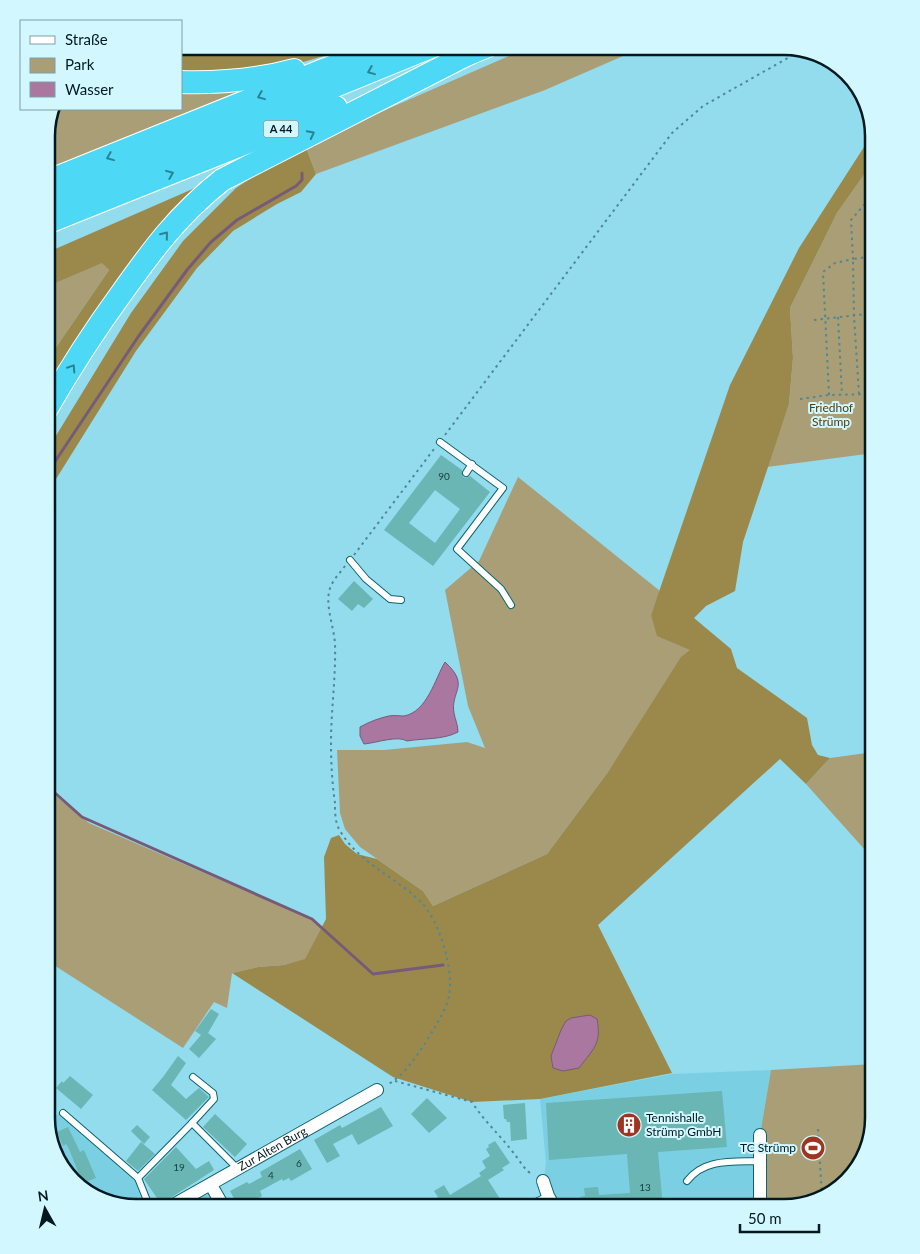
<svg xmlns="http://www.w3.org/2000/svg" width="920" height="1254" viewBox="0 0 920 1254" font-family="Lato,sans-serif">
  <rect width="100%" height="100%" fill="#92dced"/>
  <g fill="#7bcfe2">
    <path d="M771 1070 760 1135V1208H532L541 1203 546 1162 540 1099 672 1074Z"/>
    <path d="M59 1114 135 1181 144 1208H130L91 1196 58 1163 46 1119Z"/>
    <path d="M211 1185 224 1208H158Z"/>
  </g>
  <g fill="#aa9e76">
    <path d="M532 46H646L545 90 316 174 305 145Z"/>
    <path d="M267 82 46 176V130L52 109H181V87Z"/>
    <path d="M874 151V453L767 467 789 404 793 358 790 308 837 213 868 169Z"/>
    <path d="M102 262 109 270 46 362V287Z"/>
    <path d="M518 477 660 591 651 615 691 650 608 772 547 854 433 906 423 891 360 847 345 829 340 813 337 750H384L467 742 485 748 468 706 445 590 479 561Z"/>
    <path d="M874 752V860L806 784 830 758Z"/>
    <path d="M46 788 89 823 311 919 322 927 305 960 284 965 258 967 232 973 227 1008 214 1002 183 1048 46 960Z"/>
    <path d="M874 1064V1118L862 1163 829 1196 784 1208H760V1135L771 1070Z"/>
  </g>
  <g fill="#9b894c">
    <path d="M181 46H357L300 63 181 74Z"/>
    <path d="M873 133 874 151 868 169 837 213 790 308 793 358 789 404 743 542 735 591 706 606 694 618 731 649 737 668 807 718 812 745 818 755 830 758 806 784 780 759 598 925 672 1073 540 1099 472 1102 393 1077 232 973 258 967 284 965 305 959 326 919 324 857 331 838 339 835 345 844 357 854 377 859 423 891 433 906 547 854 608 772 681 657 690 650 657 636 651 615 730 385 799 248Z"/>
    <path d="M305 145 316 174 301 192 277 204 233 231 197 268 136 351 46 495V452L131 313 183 241 236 188 290 152Z"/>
    <path d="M211 181 46 409V362L109 270 102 263 46 287V253Z"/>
  </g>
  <g fill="#a977a0" stroke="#765b79">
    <path d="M445 662C471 686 450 691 454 713 455 719 458 725 458 732 443 740 424 738 407 741 398 735 376 743 364 744L360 736V727C369 722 379 718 389 716 394 715 400 716 404 716 427 712 435 679 445 662Z"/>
    <path d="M590 1015 597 1019C602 1044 593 1049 579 1068L563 1071 553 1068 551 1056 561 1030 566 1021 571 1018Z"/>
  </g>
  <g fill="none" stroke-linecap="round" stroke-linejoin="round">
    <g stroke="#765b79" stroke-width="3">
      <path d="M252 46 257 49"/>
      <path d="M181 48 212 49 229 46"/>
      <path d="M46 475 138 337 187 270 211 242 237 220 296 186 302 180V173"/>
      <path d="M46 785 82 817 312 919 373 974 443 965"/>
    </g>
  </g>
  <g fill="#69b6b4" fill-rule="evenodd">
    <path d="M441 455 462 470 463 477 466 478 470 476 490 492 433 566 384 530ZM435 490 460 509 435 543 409 523Z"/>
    <path d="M354 581 373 599 364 608 358 604 352 611 338 599Z"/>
    <path d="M211 1009 219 1014 208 1033 216 1039 199 1058 189 1049 201 1035 195 1031Z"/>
    <path d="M178 1056 186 1063 171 1085 186 1099 199 1088 209 1097 186 1120 152 1090 163 1077Z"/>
    <path d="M70 1076 93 1095 81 1109 56 1088 62 1081 63 1083Z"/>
    <path d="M722 1091 727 1147 658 1152 663 1208H581L580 1197 585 1196 584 1188 598 1187 599 1195 630 1193 627 1154 549 1160 546 1103Z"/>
    <path d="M427 1098 447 1118 429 1133 411 1114Z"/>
    <path d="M525 1103 527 1139 511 1141 510 1122H507L506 1119H504L503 1105Z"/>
    <path d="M381 1107 393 1126 358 1145 352 1134 333 1144 340 1156 327 1163 314 1140 340 1125 342 1128Z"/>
    <path d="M215 1114 247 1144 235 1157 203 1127Z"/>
    <path d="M137 1125 150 1137 144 1144 131 1131Z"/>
    <path d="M68 1127 80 1152 84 1150 96 1178 80 1184 72 1177 79 1174 69 1149 66 1144 63 1146 57 1132Z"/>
    <path d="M495 1141 510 1163 502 1168 504 1170 488 1180 506 1208H476L471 1199 456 1208H420L438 1197 434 1191 444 1185 450 1195 481 1176 479 1173 486 1168 482 1161 490 1156 486 1149 489 1147 488 1145Z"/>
    <path d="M141 1142 155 1154 138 1171 126 1161Z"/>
    <path d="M176 1147 196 1169 209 1161 214 1170 161 1204 144 1179Z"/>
    <path d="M300 1149 312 1169 291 1181 289 1178 283 1181 282 1179 260 1191 262 1196 257 1199 258 1200 249 1205 250 1208H239L230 1191 247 1182 249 1184 262 1177 260 1172Z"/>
  </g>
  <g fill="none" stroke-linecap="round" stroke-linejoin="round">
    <defs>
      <g id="lane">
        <path d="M440 442 503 488 457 549 501 589 511 605"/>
        <path d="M466 473 472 464"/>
        <path d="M350 560 366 579 390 599 401 600"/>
        <path d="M63 1113 138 1178 150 1208"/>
        <path d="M192 1123 214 1099 213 1093 193 1077"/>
        <path d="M138 1178 192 1123 238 1169"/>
        <path d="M687 1181C705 1158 733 1162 760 1161"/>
        <path d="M524 1208 548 1196"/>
      </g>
      <g id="street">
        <path d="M760 1135V1208"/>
        <path d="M543 1181 548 1196 555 1208"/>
        <path d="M211 1185 224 1208"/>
        <path id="s1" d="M168 1208 377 1090"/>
      </g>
      <g id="highway">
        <path d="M456 59 488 46"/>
        <path d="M181 82C219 83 257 80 294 70"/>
        <path d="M46 182 326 69 388 46"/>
        <path d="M46 204 433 46"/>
        <path d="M46 223 336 107"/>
        <path d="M46 410C69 370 94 331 121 294 153 249 178 215 222 180L470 53"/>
      </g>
    </defs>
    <use href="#lane" stroke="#0d6371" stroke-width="8"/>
    <use href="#street" stroke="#0d6371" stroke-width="14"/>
    <use href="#highway" stroke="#fff" stroke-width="24"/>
    <g stroke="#528793" stroke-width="2" stroke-dasharray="2.5 4" stroke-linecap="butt">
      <path d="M872 313 874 335"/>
      <path d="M838 317 842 395"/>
      <path d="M814 320 874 313"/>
      <path d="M859 394 854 316 853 259 874 256"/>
      <path d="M829 395 823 272 835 263 853 259 851 220 870 198 874 197"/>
      <path d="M800 399 829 395 874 394"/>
      <path d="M445 435 672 133 703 106 802 50"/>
      <path d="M354 555 434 449"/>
      <path d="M345 566C339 574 331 582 329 592 326 609 334 627 335 644 336 677 331 710 331 742 331 762 332 783 335 803 335 811 335 822 339 829 357 862 394 876 420 901 440 921 454 969 449 996 447 1007 440 1018 435 1027 423 1047 407 1074 387 1085"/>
      <path d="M395 1081 472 1102C483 1120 499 1134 512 1151 519 1159 524 1170 533 1175"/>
      <path d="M818 1129 822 1198"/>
    </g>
    <use href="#lane" stroke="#fff" stroke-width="6"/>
    <use href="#street" stroke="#fff" stroke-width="12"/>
    <use href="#highway" stroke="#4dd9f5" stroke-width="22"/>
  </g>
  <defs><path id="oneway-chevron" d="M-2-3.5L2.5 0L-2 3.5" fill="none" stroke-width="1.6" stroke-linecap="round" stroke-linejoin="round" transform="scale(1.25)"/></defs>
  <g stroke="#2a8395">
    <use href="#oneway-chevron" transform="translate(371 71) rotate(158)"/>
    <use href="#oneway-chevron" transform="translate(261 96) rotate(158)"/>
    <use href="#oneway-chevron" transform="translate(311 134) rotate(-27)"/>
    <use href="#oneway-chevron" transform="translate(110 157) rotate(158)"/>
    <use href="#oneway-chevron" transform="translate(170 174) rotate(-22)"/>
    <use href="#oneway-chevron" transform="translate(165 235) rotate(-51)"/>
    <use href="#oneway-chevron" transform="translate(72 368) rotate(-57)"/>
  </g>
  <defs>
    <symbol id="building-disc" viewBox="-11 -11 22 22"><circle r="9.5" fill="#9e3520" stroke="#d3f7ff"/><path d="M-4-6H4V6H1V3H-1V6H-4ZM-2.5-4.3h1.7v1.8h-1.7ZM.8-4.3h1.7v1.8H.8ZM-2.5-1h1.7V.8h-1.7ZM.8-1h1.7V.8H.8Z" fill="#fff"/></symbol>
    <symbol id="stadium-disc" viewBox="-11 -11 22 22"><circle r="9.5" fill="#9e3520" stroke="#d3f7ff"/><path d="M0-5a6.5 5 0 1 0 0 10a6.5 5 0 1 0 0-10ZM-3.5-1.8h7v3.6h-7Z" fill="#fff"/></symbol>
  </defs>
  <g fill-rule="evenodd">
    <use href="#building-disc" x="615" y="1111" width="28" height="28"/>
    <use href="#stadium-disc" x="799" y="1134" width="28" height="28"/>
  </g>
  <g text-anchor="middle" stroke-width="4" stroke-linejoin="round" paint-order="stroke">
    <g font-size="10" fill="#1a4044">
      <text x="444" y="480">90</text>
      <text x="299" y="1167">6</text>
      <text x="179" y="1171">19</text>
      <text x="271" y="1179">4</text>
      <text x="645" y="1191">13</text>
    </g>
    <rect fill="#d3f7ff" stroke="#3f5c62" stroke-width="1" x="263.5" y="120.5" width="35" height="17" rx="4"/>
    <g font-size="11" font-weight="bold" fill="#00191f">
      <text x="281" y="133">A 44</text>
    </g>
    <g font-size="12" fill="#4d3f0d" stroke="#d3f7ff">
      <text x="831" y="412">Friedhof<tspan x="831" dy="14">Strümp</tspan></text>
    </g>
    <g font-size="12" fill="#00191f" stroke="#d3f7ff" text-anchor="start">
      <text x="646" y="1122">Tennishalle<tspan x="646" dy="14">Strümp GmbH</tspan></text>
      <text x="796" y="1152" text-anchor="end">TC Strümp</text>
    </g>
    <g font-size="12" fill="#00191f" stroke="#d3f7ff">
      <text dy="4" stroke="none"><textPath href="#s1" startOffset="120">Zur Alten Burg</textPath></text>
    </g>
  </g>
  <path d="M0 0H920V1254H0ZM136 55H784A81 81 0 0 1 865 136V1118A81 81 0 0 1 784 1199H136A81 81 0 0 1 55 1118V136A81 81 0 0 1 136 55Z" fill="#d3f7ff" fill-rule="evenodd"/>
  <path fill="none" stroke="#00191f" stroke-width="2.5" d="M136 55H784A81 81 0 0 1 865 136V1118A81 81 0 0 1 784 1199H136A81 81 0 0 1 55 1118V136A81 81 0 0 1 136 55Z"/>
  <rect x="20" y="20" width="162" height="90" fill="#d3f7ff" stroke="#7f9ea5"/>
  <rect x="30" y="36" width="25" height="8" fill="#ffffff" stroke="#7f9ea5"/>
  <text x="65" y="45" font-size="15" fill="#00191f">Straße</text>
  <rect x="30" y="58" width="25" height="15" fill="#aa9e76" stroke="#7f9ea5"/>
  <text x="65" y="70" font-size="15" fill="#00191f">Park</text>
  <rect x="30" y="82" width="25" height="15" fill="#a977a0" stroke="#7f9ea5"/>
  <text x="65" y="95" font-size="15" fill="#00191f">Wasser</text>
  <g transform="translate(45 1209) rotate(352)" stroke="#d3f7ff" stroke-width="4" paint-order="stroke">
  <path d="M0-4L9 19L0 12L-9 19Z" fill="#00191f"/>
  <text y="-8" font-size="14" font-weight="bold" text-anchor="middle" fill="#00191f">N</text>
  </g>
  <path d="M740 1224v8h79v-8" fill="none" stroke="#00191f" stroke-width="2.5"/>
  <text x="748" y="1224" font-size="15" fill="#00191f" stroke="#d3f7ff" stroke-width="4" paint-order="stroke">50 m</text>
</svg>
